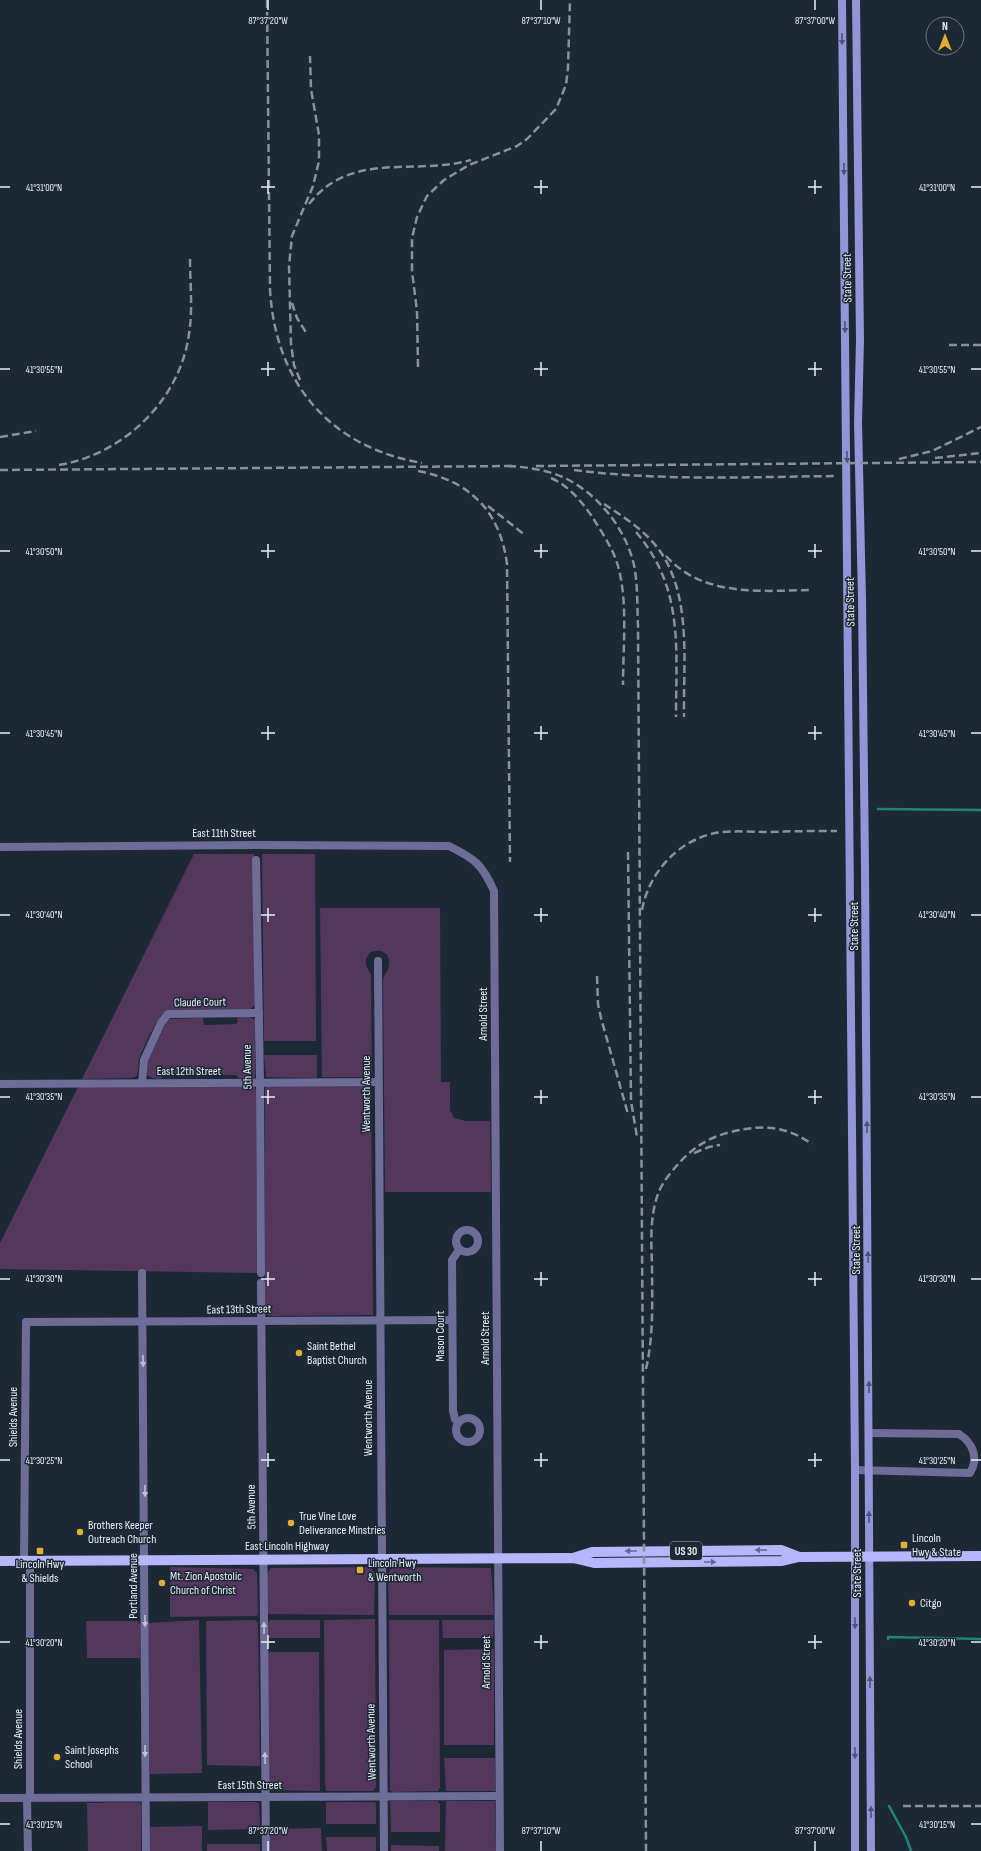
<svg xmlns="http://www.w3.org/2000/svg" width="981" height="1851" viewBox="0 0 981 1851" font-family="'Sofia Sans Condensed',sans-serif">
  <rect width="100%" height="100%" fill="#1d2835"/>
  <g fill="#54375d">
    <path d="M194 854H254L255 1005 250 1009 167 1010C158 1015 143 1048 139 1059 138 1064 139 1070 137 1075 136 1077 134 1077 132 1078L82 1079Z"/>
    <path d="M262 854H315L316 1041H264Z"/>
    <path d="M320 908H440L441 1082H450V1110L454 1118 466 1121H490L491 1192H385L383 980C384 974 389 971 389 965 391 953 381 948 371 952 363 959 365 966 371 974L372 1074 370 1077H322Z"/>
    <path d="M238 1017H250L255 1020V1075L254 1078H239L236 1075H162L161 1079 152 1078 147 1075 148 1061 166 1023 170 1019 199 1018H203L204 1025 237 1024Z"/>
    <path d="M264 1055H317V1078L266 1077Z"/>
    <path d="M266 1086H371L373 1315 270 1316 265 1314V1090Z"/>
    <path d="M78 1087H255L256 1091 257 1273 0 1269V1243Z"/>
    <path d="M170 1567 253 1569 257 1573 258 1615 256 1616 170 1617Z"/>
    <path d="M370 1567 375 1573 374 1615 267 1614V1574L271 1568Z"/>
    <path d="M395 1567 491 1568 494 1615H389L388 1574 390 1570Z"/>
    <path d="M375 1619 376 1787 373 1791H326L325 1783 324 1620Z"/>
    <path d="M199 1620 202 1773 150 1774 148 1623Z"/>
    <path d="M255 1620 258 1623 260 1766 207 1765 206 1621Z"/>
    <path d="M270 1620H320V1638H268V1623Z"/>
    <path d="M389 1620H439L440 1787 438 1791 392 1792 390 1790Z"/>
    <path d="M442 1620H494L493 1638H443Z"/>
    <path d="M138 1621 140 1624V1658H87L86 1621Z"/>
    <path d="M494 1649V1745H444V1650Z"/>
    <path d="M267 1652H319L320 1791 268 1790Z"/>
    <path d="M444 1758H495V1791H446Z"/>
    <path d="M391 1801H438L440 1804V1832H391L390 1802Z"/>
    <path d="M446 1801H495L496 1851H445Z"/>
    <path d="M139 1802 141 1804V1851H88L87 1803Z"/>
    <path d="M208 1802H257L259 1804 260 1829 208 1830Z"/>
    <path d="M326 1802H375L376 1804V1824H326Z"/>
    <path d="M202 1826V1851H150V1827Z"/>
    <path d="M321 1828 322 1851H269V1829Z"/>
    <path d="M326 1837H376V1851H327Z"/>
    <rect x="207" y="1844" width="53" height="7"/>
    <path d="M391 1845 439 1846V1851H391Z"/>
  </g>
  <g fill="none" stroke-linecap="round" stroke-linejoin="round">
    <g stroke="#218278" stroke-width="2.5">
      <path d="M878 809 981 810"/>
      <path d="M888 1639V1637L981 1639"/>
      <path d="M889 1806 906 1837 911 1851"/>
    </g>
    <g stroke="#6e6d98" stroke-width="8">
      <path d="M0 847 257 845 449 846C475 859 482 864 494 891L500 1851"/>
      <path d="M256 860 260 1082 261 1273"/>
      <path d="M378 961 384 1851"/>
      <path d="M142 1083 144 1060 161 1023 168 1014 259 1013"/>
      <path d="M0 1084 378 1082"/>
      <circle cx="467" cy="1241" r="11"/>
      <path d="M142 1273 146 1851"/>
      <path d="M261 1283 266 1851"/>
      <circle cx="468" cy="1430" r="12"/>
      <path d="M459 1422 455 1419 453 1411 452 1260 459 1250"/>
      <path d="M855 1470 970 1473C979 1458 973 1443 959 1434L869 1433"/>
      <path d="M24 1561 26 1322 452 1320"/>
      <path d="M30 1561V1798"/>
      <path d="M0 1798 499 1796"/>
      <path d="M27 1798 28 1851"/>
    </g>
    <g stroke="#9694d9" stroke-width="8">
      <path d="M842 0 855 1470V1851"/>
      <path d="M856 0 860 340 858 423 862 599 865 868 871 1851"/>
    </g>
    <g stroke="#b7b6fd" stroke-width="10">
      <path d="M573 1558 592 1552 781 1550 799 1557"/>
      <path d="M0 1561 573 1558 594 1563 782 1561 799 1557 981 1556"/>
    </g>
    <g stroke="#88919c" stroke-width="2.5" stroke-dasharray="8 4" stroke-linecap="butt">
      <path d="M267 0 270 289C275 382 329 447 422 463"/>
      <path d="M309 204C351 150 414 176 471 160"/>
      <path d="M292 303 297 318 307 334"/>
      <path d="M949 345H981"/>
      <path d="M418 367 417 311 412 271V238L417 217 427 196 444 180 469 165 517 146 527 139 556 109 566 85 568 68 570 0"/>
      <path d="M300 380 294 365 291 344 289 266 292 236 313 186 319 161V135L311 89 310 56"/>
      <path d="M0 437 36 431"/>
      <path d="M935 458 981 453"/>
      <path d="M899 459 932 451 981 427"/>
      <path d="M59 465C124 454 180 400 189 334 193 309 190 283 190 258"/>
      <path d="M508 466C528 467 548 470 567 479 600 496 626 530 634 565 638 585 637 606 638 626L646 1851"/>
      <path d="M536 466 981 462"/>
      <path d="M0 470 512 466"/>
      <path d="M574 470C661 481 748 477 836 476"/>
      <path d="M418 471C470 481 500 511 507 564L510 862"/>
      <path d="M551 478C569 486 580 500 591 515 601 531 613 548 618 566 628 602 623 647 623 685"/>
      <path d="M604 504C619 514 635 524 648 537 694 582 683 658 684 717"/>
      <path d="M488 506 525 535"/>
      <path d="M636 532C684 588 676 648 676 717"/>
      <path d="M666 556C703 597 760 591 810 590"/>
      <path d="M628 852 631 1101 637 1137"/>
      <path d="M642 910C649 872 678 841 715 833 733 830 752 832 770 832 792 831 815 831 837 831"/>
      <path d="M597 976 598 1004 601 1018 628 1114"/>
      <path d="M694 1153 709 1147 720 1145"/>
      <path d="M646 1369C654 1334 652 1299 652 1264 651 1240 650 1216 658 1194 662 1182 672 1171 680 1162 695 1146 710 1137 731 1132 763 1124 786 1126 812 1144"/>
      <path d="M903 1806H981"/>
    </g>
  </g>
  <defs><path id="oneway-solid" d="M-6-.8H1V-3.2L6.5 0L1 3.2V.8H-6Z"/></defs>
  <g fill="#4d5377">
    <use href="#oneway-solid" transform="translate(842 39) rotate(89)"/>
    <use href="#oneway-solid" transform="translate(844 169) rotate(89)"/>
    <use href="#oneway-solid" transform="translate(845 327) rotate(89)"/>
    <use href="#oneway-solid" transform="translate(847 457) rotate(89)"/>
    <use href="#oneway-solid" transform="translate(867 1127) rotate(-90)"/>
    <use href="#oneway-solid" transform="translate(868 1257) rotate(-90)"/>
    <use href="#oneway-solid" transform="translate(869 1387) rotate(-90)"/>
    <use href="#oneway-solid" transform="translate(869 1517) rotate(-90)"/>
    <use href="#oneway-solid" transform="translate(855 1623) rotate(90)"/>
    <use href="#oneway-solid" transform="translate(870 1682) rotate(-90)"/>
    <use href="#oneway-solid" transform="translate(855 1753) rotate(90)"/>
    <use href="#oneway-solid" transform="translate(871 1812) rotate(-90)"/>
  </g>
  <g fill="#bdc1d6">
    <use href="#oneway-solid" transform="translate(143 1361) rotate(89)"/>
    <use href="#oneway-solid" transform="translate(145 1491) rotate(89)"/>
    <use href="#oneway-solid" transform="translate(145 1621) rotate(90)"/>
    <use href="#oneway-solid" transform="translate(264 1628) rotate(-91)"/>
    <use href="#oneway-solid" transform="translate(145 1751) rotate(90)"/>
    <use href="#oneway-solid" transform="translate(265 1758) rotate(-91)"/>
  </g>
  <g fill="#62688f">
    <use href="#oneway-solid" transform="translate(761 1550) rotate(180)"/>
    <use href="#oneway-solid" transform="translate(631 1551) rotate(180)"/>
    <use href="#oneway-solid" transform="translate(710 1562)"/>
  </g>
  <path fill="none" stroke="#e7eef7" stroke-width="1.5" d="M268 0V10M541 0V10M815 0V10M268 180V194M541 180V194M815 180V194M0 187H10M261 187H275M534 187H548M808 187H822M971 187H981M268 362V376M541 362V376M815 362V376M0 369H10M261 369H275M534 369H548M808 369H822M971 369H981M268 544V558M541 544V558M815 544V558M0 551H10M261 551H275M534 551H548M808 551H822M971 551H981M268 726V740M541 726V740M815 726V740M0 733H10M261 733H275M534 733H548M808 733H822M971 733H981M268 908V922M541 908V922M815 908V922M0 915H10M261 915H275M534 915H548M808 915H822M971 915H981M268 1090V1104M541 1090V1104M815 1090V1104M0 1097H10M261 1097H275M534 1097H548M808 1097H822M971 1097H981M268 1272V1286M541 1272V1286M815 1272V1286M0 1279H10M261 1279H275M534 1279H548M808 1279H822M971 1279H981M268 1453V1467M541 1453V1467M815 1453V1467M0 1460H10M261 1460H275M534 1460H548M808 1460H822M971 1460H981M268 1635V1649M541 1635V1649M815 1635V1649M0 1642H10M261 1642H275M534 1642H548M808 1642H822M971 1642H981M0 1824H10M971 1824H981M268 1841V1851M541 1841V1851M815 1841V1851"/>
  <g fill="#e1af34" stroke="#1d2835" stroke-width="1.5">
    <circle cx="299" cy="1353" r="4"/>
    <circle cx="291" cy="1523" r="4"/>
    <circle cx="80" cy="1532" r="4"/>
    <rect x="900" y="1541" width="8" height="8" rx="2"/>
    <rect x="36" y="1547" width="8" height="8" rx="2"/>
    <rect x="356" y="1566" width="8" height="8" rx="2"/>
    <circle cx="162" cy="1583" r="4"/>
    <circle cx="912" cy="1603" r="4"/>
    <circle cx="57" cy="1757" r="4"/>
  </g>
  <g text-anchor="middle" stroke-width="3" stroke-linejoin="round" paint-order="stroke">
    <rect fill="#1d2835" stroke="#aab3bd" stroke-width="1" x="670" y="1542" width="32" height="18" rx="3"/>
    <g font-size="11" font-weight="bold" fill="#e7eef7">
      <text x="686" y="1555">US 30</text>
    </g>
    <g font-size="12" fill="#e7eef7" stroke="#1d2835">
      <text transform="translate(847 278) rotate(-91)" y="4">State Street</text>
      <text transform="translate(850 602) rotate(-91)" y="4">State Street</text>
      <text x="224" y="837">East 11th Street</text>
      <text transform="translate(854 926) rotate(-90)" y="4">State Street</text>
      <text transform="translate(200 1002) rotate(-1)" y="4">Claude Court</text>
      <text transform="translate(483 1014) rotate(-90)" y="4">Arnold Street</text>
      <text transform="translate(247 1067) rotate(-91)" y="4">5th Avenue</text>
      <text x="189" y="1075">East 12th Street</text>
      <text transform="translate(366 1094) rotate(-90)" y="4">Wentworth Avenue</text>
      <text transform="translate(856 1250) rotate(-90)" y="4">State Street</text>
      <text transform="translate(239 1309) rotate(-1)" y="4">East 13th Street</text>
      <text transform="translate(440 1336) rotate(-90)" y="4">Mason Court</text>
      <text transform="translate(485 1338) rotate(-90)" y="4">Arnold Street</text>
      <text transform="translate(13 1417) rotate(-90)" y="4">Shields Avenue</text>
      <text transform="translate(368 1418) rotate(-90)" y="4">Wentworth Avenue</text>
      <text transform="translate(251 1507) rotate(-91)" y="4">5th Avenue</text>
      <text x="287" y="1550">East Lincoln Highway</text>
      <text transform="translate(857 1573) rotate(-90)" y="4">State Street</text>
      <text transform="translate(133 1586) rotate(-90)" y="4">Portland Avenue</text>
      <text transform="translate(486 1662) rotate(-90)" y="4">Arnold Street</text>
      <text transform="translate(18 1739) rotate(-90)" y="4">Shields Avenue</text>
      <text transform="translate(371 1742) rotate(-91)" y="4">Wentworth Avenue</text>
      <text x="250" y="1789">East 15th Street</text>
    </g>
    <g font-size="12" fill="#e7eef7" stroke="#1d2835" text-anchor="start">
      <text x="307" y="1350">Saint Bethel<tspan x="307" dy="14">Baptist Church</tspan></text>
      <text x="299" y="1520">True Vine Love<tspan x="299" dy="14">Deliverance Minstries</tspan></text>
      <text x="88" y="1529">Brothers Keeper<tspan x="88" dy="14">Outreach Church</tspan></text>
      <text x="912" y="1542">Lincoln<tspan x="912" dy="14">Hwy &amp; State</tspan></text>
      <text x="368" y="1567">Lincoln Hwy<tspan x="368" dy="14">&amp; Wentworth</tspan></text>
      <text x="40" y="1568" text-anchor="middle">Lincoln Hwy<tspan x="40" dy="14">&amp; Shields</tspan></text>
      <text x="170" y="1580">Mt. Zion Apostolic<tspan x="170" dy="14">Church of Christ</tspan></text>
      <text x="920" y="1607">Citgo</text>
      <text x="65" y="1754">Saint Josephs<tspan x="65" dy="14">School</tspan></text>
    </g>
  </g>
  <g font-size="10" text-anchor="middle" fill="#e7eef7" stroke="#1d2835" stroke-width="3" stroke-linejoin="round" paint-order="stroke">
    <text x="268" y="24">87°37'20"W</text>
    <text x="541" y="24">87°37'10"W</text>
    <text x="815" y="24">87°37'00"W</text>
    <text x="44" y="191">41°31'00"N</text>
    <text x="937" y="191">41°31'00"N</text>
    <text x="44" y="373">41°30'55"N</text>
    <text x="937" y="373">41°30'55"N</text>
    <text x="44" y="555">41°30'50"N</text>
    <text x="937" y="555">41°30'50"N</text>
    <text x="44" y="737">41°30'45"N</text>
    <text x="937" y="737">41°30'45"N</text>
    <text x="44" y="918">41°30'40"N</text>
    <text x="937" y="918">41°30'40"N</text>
    <text x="44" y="1100">41°30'35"N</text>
    <text x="937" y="1100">41°30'35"N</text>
    <text x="44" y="1282">41°30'30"N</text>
    <text x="937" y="1282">41°30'30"N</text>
    <text x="44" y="1464">41°30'25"N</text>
    <text x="937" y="1464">41°30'25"N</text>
    <text x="44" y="1646">41°30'20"N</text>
    <text x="937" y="1646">41°30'20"N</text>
    <text x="44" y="1828">41°30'15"N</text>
    <text x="937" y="1828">41°30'15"N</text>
    <text x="268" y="1834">87°37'20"W</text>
    <text x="541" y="1834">87°37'10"W</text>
    <text x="815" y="1834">87°37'00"W</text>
  </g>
  <g transform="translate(945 36)"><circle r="19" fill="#1d2835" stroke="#6e7783"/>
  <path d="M0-3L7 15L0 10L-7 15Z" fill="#e1af34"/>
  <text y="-6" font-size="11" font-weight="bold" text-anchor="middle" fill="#e7eef7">N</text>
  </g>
</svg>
